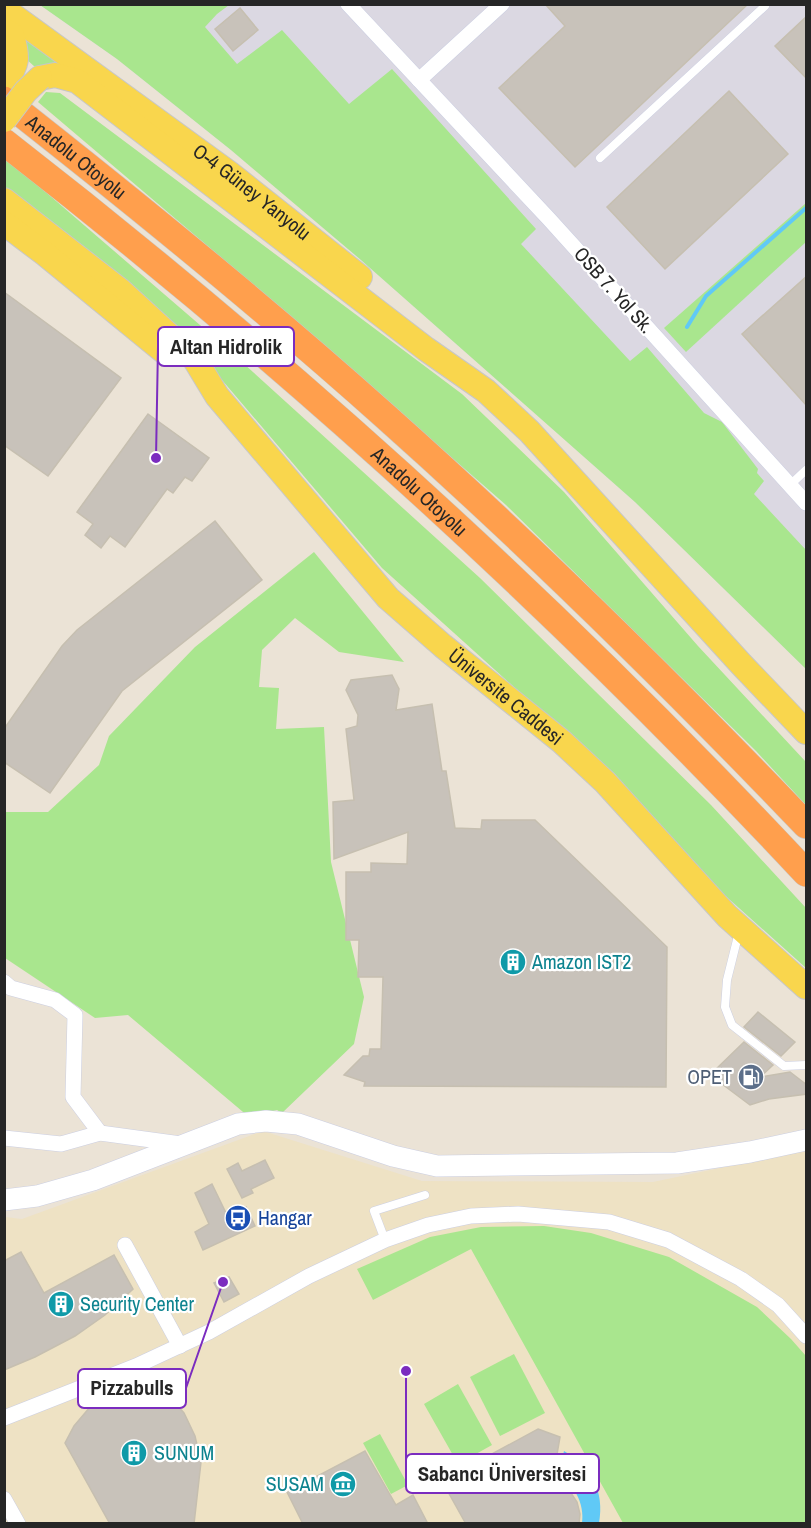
<svg xmlns="http://www.w3.org/2000/svg" width="811" height="1528" viewBox="0 0 811 1528" font-family="'Archivo Narrow',sans-serif">
  <rect width="100%" height="100%" fill="#ebe3d6"/>
  <path fill="#dbd8e2" d="M40 5H806V669L635 502 361 260 231 150 117 59Z"/>
  <path fill="#eee2c4" d="M263 1131 422 1181 653 1182 806 1150V1523L5 1524V1217L22 1219Z"/>
  <g fill="#a9e68e">
    <path d="M40 5H229L217 14 205 27 237 64 282 30 349 104 392 69 536 229 521 244 630 361 647 347 704 413 722 422 758 469 757 473 764 481 754 494 806 550V669L635 502 361 260 231 150 117 59Z"/>
    <path d="M18 28 67 67H35L25 58Z"/>
    <path d="M46 92 60 93 462 394 564 492 698 646 806 762V805L756 751 506 505 283 310 38 102Z"/>
    <path d="M5 157 222 344 480 578 711 805 806 908V968L710 882 615 774 514 687 382 568 211 367 5 187Z"/>
    <path d="M806 203V242L686 352 664 328Z"/>
    <path d="M314 552 404 662 339 652 295 618 262 650 259 687 279 688 276 729 324 727 331 862 364 997 354 1044 282 1113 277 1110 249 1117 128 1015 95 1018 5 958 4 812H48L99 765 109 736 195 647Z"/>
    <path d="M544 1226 591 1233 669 1257 757 1307 791 1339 806 1356V1523H623L471 1249 373 1300 357 1269 430 1237 481 1227Z"/>
    <path d="M514 1354 545 1413 500 1436 470 1377Z"/>
    <path d="M458 1384 492 1445 458 1464 424 1404Z"/>
    <path d="M380 1434 408 1485 391 1494 363 1443Z"/>
  </g>
  <path fill="#60c9f6" d="M564 1451C591 1466 605 1492 599 1523H582C585 1505 574 1479 553 1476L551 1473 559 1471Z"/>
  <g fill="none" stroke-linecap="round" stroke-linejoin="round">
    <path stroke="#60c9f6" stroke-width="4" d="M687 327 706 296 806 208"/>
  </g>
  <g fill="#c8c2ba" stroke="#c6bfb0" stroke-width="1.5">
    <path d="M545 4H748L575 167 499 88 565 26Z"/>
    <path d="M240 8 258 30 233 51 215 29Z"/>
    <path d="M807 16V79L775 46Z"/>
    <path d="M729 91 788 154 665 269 607 207Z"/>
    <path d="M807 276V406L742 334Z"/>
    <path d="M4 292 121 378 48 476 4 445Z"/>
    <path d="M148 414 209 458 192 481 185 477 173 493 167 489 125 547 110 536 101 548 85 535 93 524 77 512Z"/>
    <path d="M215 521 262 580 122 691 50 793 4 762V729L62 646 77 630Z"/>
    <path d="M392 675 399 689 396 710 432 704 442 771H446L455 828 481 829 482 820H535L667 947 666 1087 364 1086 365 1082 344 1075 363 1056H369L370 1049H381L383 977H358L359 940H346V872H371V863L407 864 408 832 334 859 333 802 354 800 346 729 357 726 358 715 346 690 351 680Z"/>
    <path d="M758 1012 795 1042 781 1056 744 1027Z"/>
    <path d="M744 1042 773 1065 760 1077 790 1072 807 1085V1094L769 1099 750 1105 710 1075Z"/>
    <path d="M265 1160 274 1178 251 1189 253 1193 242 1198 227 1169 238 1163 242 1171Z"/>
    <path d="M212 1184 228 1217 246 1207 255 1226 203 1250 195 1232 209 1224 195 1193Z"/>
    <path d="M21 1252 44 1293 114 1255 133 1289 105 1315 75 1336 35 1357 4 1370V1261Z"/>
    <path d="M229 1277 239 1294 224 1302 214 1283Z"/>
    <path d="M139 1384 153 1386 169 1396 184 1413 195 1436 201 1462 194 1524H110L65 1443 74 1426 90 1407 106 1393 121 1385Z"/>
    <path d="M538 1429 560 1437 555 1466 545 1477 560 1482 569 1490 577 1502 580 1514 579 1524H466L442 1481Z"/>
    <path d="M365 1451 396 1505 413 1495 428 1524H303L287 1492Z"/>
  </g>
  <g fill="none" stroke-linecap="round" stroke-linejoin="round">
    <defs>
      <g id="lane">
        <path d="M600 158 765 6 764 4"/>
        <path d="M790 485 806 470"/>
        <path d="M739 932 727 980 725 1007 732 1025 784 1066 806 1065"/>
        <path d="M385 1240 374 1211 425 1195"/>
      </g>
      <g id="street">
        <path d="M348 4 549 219 806 503"/>
        <path d="M419 80 502 4"/>
        <path d="M4 982 11 988 55 1000 75 1015 73 1097 100 1133"/>
        <path d="M4 1138 61 1144 100 1133 181 1144"/>
        <path d="M125 1245 180 1346"/>
        <path d="M4 1418 136 1366 209 1332 309 1276 385 1240 428 1225 471 1216 518 1214 609 1222 668 1240 741 1279 778 1305 806 1336"/>
        <path d="M4 1499 18 1524"/>
      </g>
      <path id="secondary" d="M4 1200 37 1196 93 1180 238 1124 266 1121 298 1124 393 1156 437 1166 677 1163 750 1152 806 1140"/>
      <g id="primary">
        <path id="s1" d="M4 9 229 173 360 277"/>
        <path d="M4 30 12 35C18 57 19 64 4 83"/>
        <path d="M40 78 55 75 77 81 426 349 486 391 529 431 741 664 806 732"/>
        <path id="s2" d="M4 200 121 291 194 358 217 396 388 598 443 646 561 741 605 782 727 916 806 987"/>
        <path d="M4 223 45 254 167 354"/>
      </g>
      <g id="highway">
        <path id="s3" d="M4 100C134 202 262 306 385 416 531 546 671 684 806 825"/>
        <path id="s4" d="M4 142C290 364 559 609 806 873"/>
      </g>
    </defs>
    <use href="#lane" stroke="#cccfe1" stroke-width="9"/>
    <use href="#street" stroke="#cccfe1" stroke-width="16"/>
    <use href="#secondary" stroke="#cccfe1" stroke-width="22"/>
    <use href="#primary" stroke="#c7c7c7" stroke-width="26"/>
    <use href="#highway" stroke="#c7c7c7" stroke-width="28"/>
    <use href="#lane" stroke="#fff" stroke-width="8"/>
    <use href="#street" stroke="#fff" stroke-width="15"/>
    <use href="#secondary" stroke="#fff" stroke-width="21"/>
    <use href="#primary" stroke="#f9d64d" stroke-width="24"/>
    <use href="#highway" stroke="#ff9f4d" stroke-width="27"/>
    <defs>
      <path id="primary-bridge" d="M4 120 26 91 40 78"/>
    </defs>
    <use href="#primary-bridge" stroke="#c7c7c7" stroke-width="26" stroke-linecap="butt"/>
    <use href="#primary-bridge" stroke="#f9d64d" stroke-width="24"/>
  </g>
  <defs>
    <symbol id="building-disc" viewBox="-11 -11 22 22"><circle r="9.5" fill="#0f9aa8" stroke="#fff"/><path d="M-4-6H4V6H1V3H-1V6H-4ZM-2.5-4.3h1.7v1.8h-1.7ZM.8-4.3h1.7v1.8H.8ZM-2.5-1h1.7V.8h-1.7ZM.8-1h1.7V.8H.8Z" fill="#fff"/></symbol>
    <symbol id="fuel-disc" viewBox="-11 -11 22 22"><circle r="9.5" fill="#5c6f8a" stroke="#fff"/><path d="M-5.5-6h7V0h2V4h1.3V-2.5L3-4.5l.8-.8L6-3V5H2.5V1h-1V6h-7ZM-4.2-4.7v3.2H.2V-4.7Z" fill="#fff"/></symbol>
    <symbol id="bus-disc" viewBox="-11 -11 22 22"><circle r="9.5" fill="#1a4fb4" stroke="#fff"/><path d="M-5-6H5V4H4V6H2V4H-2V6H-4V4H-5ZM-3.5-4V0h7V-4ZM-3.5 1.2v1.5H-2V1.2ZM2 1.2v1.5H3.5V1.2Z" fill="#fff"/></symbol>
    <symbol id="museum-disc" viewBox="-11 -11 22 22"><circle r="9.5" fill="#0f9aa8" stroke="#fff"/><path d="M0-6L6-3V-2H-6V-3ZM-5-1h2V3h-2ZM-1-1h2V3h-2ZM3-1h2V3H3ZM-6 4H6V6H-6Z" fill="#fff"/></symbol>
  </defs>
  <g fill-rule="evenodd">
    <use href="#building-disc" x="498" y="947" width="30" height="30"/>
    <use href="#fuel-disc" x="736" y="1062" width="30" height="30"/>
    <use href="#bus-disc" x="223" y="1203" width="30" height="30"/>
    <use href="#building-disc" x="46" y="1289" width="30" height="30"/>
    <use href="#building-disc" x="119" y="1438" width="30" height="30"/>
    <use href="#museum-disc" x="328" y="1469" width="30" height="30"/>
  </g>
  <g text-anchor="middle" stroke-width="4.5" stroke-linejoin="round" paint-order="stroke">
    <g font-size="20" fill="#262626" stroke="#fff">
      <text dy="7" stroke="none"><textPath href="#s3" startOffset="92">Anadolu Otoyolu</textPath></text>
      <text dy="7" stroke="none"><textPath href="#s1" startOffset="308">O-4 Güney Yanyolu</textPath></text>
      <text transform="translate(614 290) rotate(48)" y="7">OSB 7. Yol Sk.</text>
      <text dy="7" stroke="none"><textPath href="#s4" startOffset="543">Anadolu Otoyolu</textPath></text>
      <text dy="7" stroke="none"><textPath href="#s2" startOffset="710">Üniversite Caddesi</textPath></text>
    </g>
    <g font-size="20" fill="#0d838f" stroke="#fff" text-anchor="start">
      <text x="532" y="969">Amazon IST2</text>
      <text x="80" y="1311">Security Center</text>
      <text x="154" y="1460">SUNUM</text>
      <text x="324" y="1491" text-anchor="end">SUSAM</text>
    </g>
    <g font-size="20" fill="#4e5e75" stroke="#fff" text-anchor="end">
      <text x="732" y="1084">OPET</text>
    </g>
    <g font-size="20" fill="#164399" stroke="#fff" text-anchor="start">
      <text x="258" y="1225">Hangar</text>
    </g>
  </g>
  <path fill="none" stroke="#7b2cbf" stroke-width="2" d="M156 458L158 346M223 1282L186 1388M406 1371L406 1473"/>
  <g fill="#7b2cbf" stroke="#fff" stroke-width="2">
    <circle cx="156" cy="458" r="6"/>
    <circle cx="223" cy="1282" r="6"/>
    <circle cx="406" cy="1371" r="6"/>
  </g>
  <g fill="#fff" stroke="#7b2cbf" stroke-width="2">
    <rect x="158" y="327" width="136" height="39" rx="6"/>
    <rect x="78" y="1369" width="108" height="39" rx="6"/>
    <rect x="406" y="1454" width="193" height="39" rx="6"/>
  </g>
  <g font-size="21" text-anchor="middle" font-weight="bold" fill="#262626">
    <text x="226" y="354">Altan Hidrolik</text>
    <text x="132" y="1395">Pizzabulls</text>
    <text x="502" y="1481">Sabancı Üniversitesi</text>
  </g>
  <rect width="811" height="1528" fill="none" stroke="#262626" stroke-width="12"/>
</svg>
